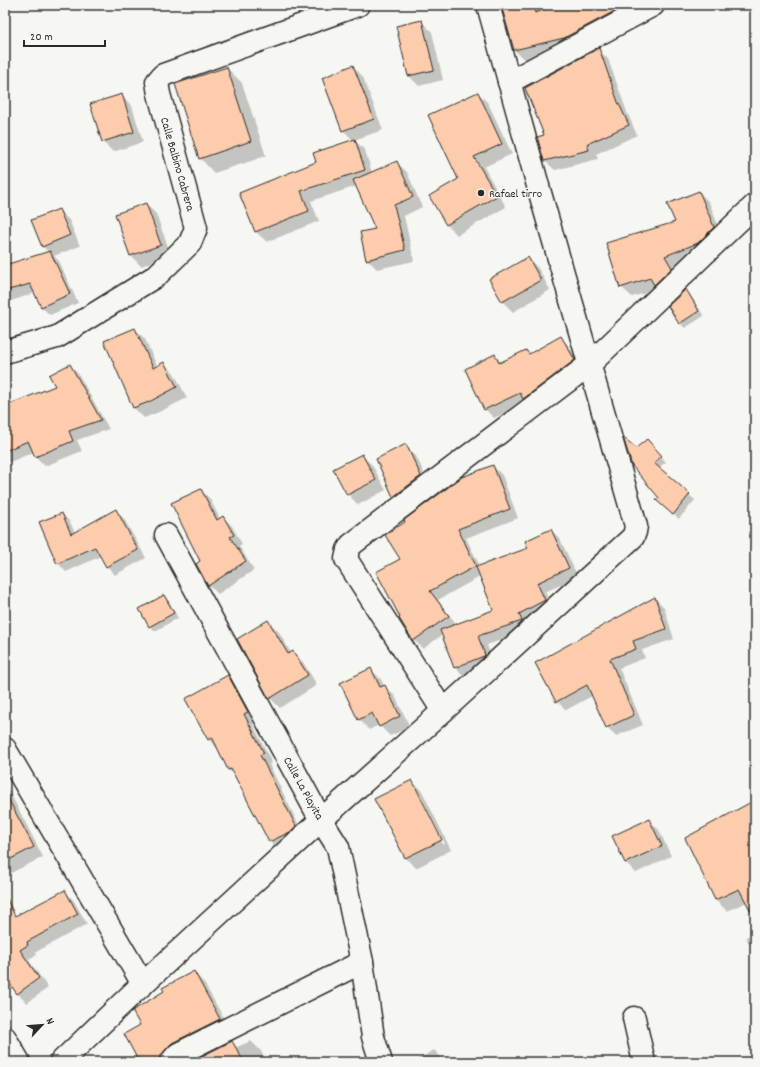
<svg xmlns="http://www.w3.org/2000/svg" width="760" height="1067" viewBox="0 0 760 1067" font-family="Dekko,sans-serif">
  <rect width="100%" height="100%" fill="#f6f6f2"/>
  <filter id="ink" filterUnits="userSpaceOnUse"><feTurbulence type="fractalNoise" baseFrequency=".025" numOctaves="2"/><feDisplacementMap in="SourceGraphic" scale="8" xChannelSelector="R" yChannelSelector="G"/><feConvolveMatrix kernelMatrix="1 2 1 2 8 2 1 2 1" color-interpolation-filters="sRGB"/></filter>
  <g filter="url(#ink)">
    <g fill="#0003" fill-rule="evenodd">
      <path d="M502 5H652L575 48 525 60 514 50Z"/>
      <path d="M421 21 432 32 443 80 419 86 409 76Z"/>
      <path d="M598 49 608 59 627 112 637 135 596 154 598 159 555 170 545 161 539 137 545 136Z"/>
      <path d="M353 66 363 77 383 130 354 140 365 150 372 173 396 162 407 172 422 207 404 216 414 261 377 269 367 259 377 230 357 186 311 201 319 221 267 242 256 232 241 194 317 162 353 140 343 130Z"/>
      <path d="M227 68 242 83 266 156 214 173 200 158Z"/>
      <path d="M478 93 488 103 512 154 484 167 506 207 457 235 447 225 459 180Z"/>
      <path d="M121 95 132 106 143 142 113 152 103 142 91 105Z"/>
      <path d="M699 192 709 202 723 238 708 253 674 267 682 278 659 289 632 297 621 287 676 222Z"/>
      <path d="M146 204 156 214 171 255 141 266 131 256Z"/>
      <path d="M59 210 69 220 80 246 54 256 59 261 78 303 50 315 41 307 35 293 5 303V266L49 253 43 247 32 221Z"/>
      <path d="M528 258 538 268 550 290 513 312 502 301Z"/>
      <path d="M686 291 690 295 704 316 685 328 680 323Z"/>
      <path d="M135 329 145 339 157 366 164 363 174 373 187 398 159 412 144 418 134 408Z"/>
      <path d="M560 337 569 346 583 369 528 403 494 418 485 409 495 356 502 363 526 351 530 355Z"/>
      <path d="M70 365 79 375 109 429 77 440 82 451 45 466 35 456 34 452 5 464V407L57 386Z"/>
      <path d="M652 445 666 462 658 468 695 500 679 519 663 505 636 449Z"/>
      <path d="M406 446 416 456 424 473 397 493V496L425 475 431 487 404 507 394 497 377 459Z"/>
      <path d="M362 455 372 465 386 490 358 505 348 494 335 470Z"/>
      <path d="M493 466 502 475 518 518 466 538 480 566 529 548 551 530 560 539 578 577 545 592 554 609 530 630 487 645 494 664 464 676 455 667 442 635 423 649 414 640 402 560ZM481 576 494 610 457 625 438 600Z"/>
      <path d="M201 490 210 499 220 519 223 517 232 526 242 544 239 546 254 570 218 594 209 585 197 564 202 561Z"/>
      <path d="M116 510 124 519 146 558 115 575 107 566 101 556 66 572 58 563 62 514 70 522 75 533Z"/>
      <path d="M164 596 169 601 178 618 155 631 150 626Z"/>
      <path d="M654 598 664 607 674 639 642 650 645 658 619 668 643 725 616 736 607 727 592 696 566 710 557 701Z"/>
      <path d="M268 621 279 632 291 653 293 652 303 662 317 685 280 708 270 698Z"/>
      <path d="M370 669 381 679 384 686 395 696 410 727 390 736 379 725 369 730 359 719 342 684Z"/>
      <path d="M228 676 237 686 257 721 253 724 272 763 269 764 304 836 279 851 270 841 237 778 229 770 219 748 218 749 208 739Z"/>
      <path d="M412 781 422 791 451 850 416 868 405 858ZM417 792H419L445 844 443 845Z"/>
      <path d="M5 783 43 857 5 876Z"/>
      <path d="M755 799V917L747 902 727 911 715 900 745 807Z"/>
      <path d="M649 820 659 830 671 856 636 873 626 863Z"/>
      <path d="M65 891 74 901 87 924 36 952 37 955 28 959 48 988 27 1003 17 993 5 975V922Z"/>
      <path d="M755 932V956L746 937Z"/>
      <path d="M194 972 204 983 230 1029 167 1062H140Z"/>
      <path d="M251 1041 261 1051 266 1062H192L232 1042 237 1047Z"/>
      <path d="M434 1050 446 1062H413Z"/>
    </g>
    <g fill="#fdccac" stroke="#2b2b2b">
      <path d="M501 5H532L535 13 557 5H626L564 38 514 50Z"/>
      <path d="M422 20 434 70 408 76 396 26Z"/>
      <path d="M599 48 618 102 629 125 587 144 589 150 544 161 537 137 544 135 525 88Z"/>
      <path d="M353 65 374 119 342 131 322 78Z"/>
      <path d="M227 67 251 141 199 159 175 84Z"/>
      <path d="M478 92 502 144 474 157 497 196 446 225 429 196 458 179 428 115Z"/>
      <path d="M122 94 134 132 102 142 90 104Z"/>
      <path d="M355 139 365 170 301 191 309 211 255 232 239 193 316 162 313 153Z"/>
      <path d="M397 161 413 197 394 205 405 250 366 260 360 232 375 229 353 180Z"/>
      <path d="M699 191 714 227 698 243 665 256 672 268 654 285 650 278 620 288 606 243 675 222 667 204Z"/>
      <path d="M146 203 161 245 130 256 115 214Z"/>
      <path d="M59 209 70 235 42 247 31 220Z"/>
      <path d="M50 251 70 294 41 307 30 284 5 291V265Z"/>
      <path d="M528 257 541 280 502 302 489 279Z"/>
      <path d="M686 289 699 311 679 324 668 306Z"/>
      <path d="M135 328 153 368 164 362 177 387 149 402 133 408 104 341Z"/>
      <path d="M561 336 575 360 523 399 520 393 484 410 465 369 495 354 499 363 526 350 529 354Z"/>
      <path d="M70 364 101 420 69 431 73 441 35 457 28 441 5 451V406L55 386 49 375Z"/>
      <path d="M623 437 636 448 647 439 662 456 654 463 690 494 673 515 656 500 659 498 632 466Z"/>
      <path d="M406 444 421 476 393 497 376 459Z"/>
      <path d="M362 454 376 480 347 495 333 469Z"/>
      <path d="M493 465 510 509 458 529 476 566 430 591 449 616 413 641 399 618 400 617 376 572 400 559 385 535 405 522 404 520 462 477Z"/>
      <path d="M201 489 217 520 223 516 234 535 230 537 246 561 208 586 196 564 200 561 171 503Z"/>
      <path d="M116 509 138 550 106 567 95 547 57 564 39 522 62 513 71 534Z"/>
      <path d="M551 529 569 568 537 583 545 600 519 614 522 621 478 636 485 655 484 656 454 668 440 630 493 610 476 567 528 548 525 541Z"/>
      <path d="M164 595 174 613 149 627 139 609Z"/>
      <path d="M655 597 666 629 633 641 636 649 610 659 634 715 606 728 587 685 556 702 535 663Z"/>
      <path d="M268 620 288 654 293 651 308 675 269 699 237 639Z"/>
      <path d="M371 668 380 687 385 685 400 716 379 727 372 713 358 720 340 683Z"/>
      <path d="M228 675 248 712 244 714 264 753 260 755 296 826 290 832 269 842 231 769 228 770 212 737 208 740 185 699Z"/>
      <path d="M412 780 442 840 405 858 374 799Z"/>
      <path d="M5 793 34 847 5 862Z"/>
      <path d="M755 800V919L739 889 715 900 685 838Z"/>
      <path d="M649 819 662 846 625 863 612 836Z"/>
      <path d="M65 890 78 914 27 942 28 945 20 950 39 978 17 994 5 977V895L15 916Z"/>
      <path d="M194 971 220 1019 172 1043 162 1054 159 1059V1062H139L124 1034 140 1025 132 1011 164 991 162 988Z"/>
      <path d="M232 1041 244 1062H190Z"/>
    </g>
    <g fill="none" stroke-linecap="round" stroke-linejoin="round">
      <defs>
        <g id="street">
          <path d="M509 82 653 5"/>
          <path d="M5 352 57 337 156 276 190 243 196 228 159 94 157 82 163 75 358 5"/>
          <path d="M166 535 321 820 338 847 362 962 373 1037 381 1062"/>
          <path d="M443 711 346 559 348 550 351 545 590 364 755 205"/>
          <path d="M5 749 143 984"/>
          <path d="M634 1018 644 1062"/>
          <path d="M5 1038 19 1062"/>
          <path d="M61 1062 132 994 321 820 443 711 633 537 635 532 636 526 540 193 488 5"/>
          <path d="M171 1062 178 1054 362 962"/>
        </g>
      </defs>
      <use href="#street" stroke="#2b2b2b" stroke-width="25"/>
      <use href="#street" stroke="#f6f6f2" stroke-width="22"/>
    </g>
  </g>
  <circle fill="#2b2b2b" stroke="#f6f6f2" stroke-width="1.5" cx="481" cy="193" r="4"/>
  <g text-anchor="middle" stroke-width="3" stroke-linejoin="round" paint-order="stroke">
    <g font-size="12" fill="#2b2b2b" stroke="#f6f6f2">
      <text transform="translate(178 164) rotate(74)" y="4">Calle Balbino Cabrera</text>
      <text transform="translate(304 788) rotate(61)" y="4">Calle La Playita</text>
    </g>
    <g font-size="12" fill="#2b2b2b" stroke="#f6f6f2" text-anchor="start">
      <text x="489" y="197">Rafael tirro</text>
    </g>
  </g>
  <rect width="760" height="1067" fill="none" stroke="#f6f6f2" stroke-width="20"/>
  <rect x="10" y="10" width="740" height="1047" fill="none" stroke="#2b2b2b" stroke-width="1.5" filter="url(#ink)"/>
  <g transform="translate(42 1025) rotate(64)" stroke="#f6f6f2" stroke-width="3" paint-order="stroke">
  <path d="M0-3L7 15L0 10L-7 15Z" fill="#2b2b2b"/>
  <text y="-6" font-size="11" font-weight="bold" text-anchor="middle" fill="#2b2b2b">N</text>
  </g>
  <path d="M24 40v6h81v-6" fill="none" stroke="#2b2b2b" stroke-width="2"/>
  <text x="30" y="40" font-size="12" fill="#2b2b2b" stroke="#f6f6f2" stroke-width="3" paint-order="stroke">20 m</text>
</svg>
